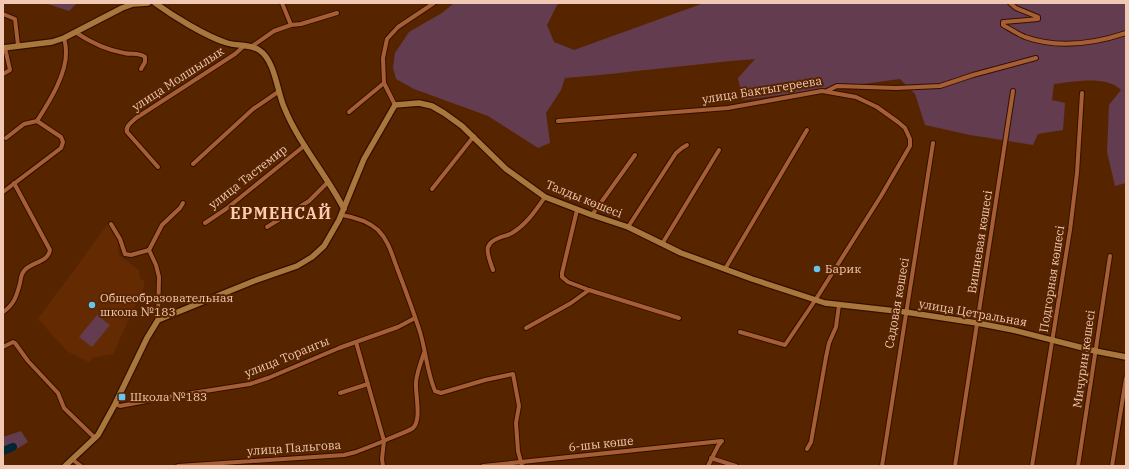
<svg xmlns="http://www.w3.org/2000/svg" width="1129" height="469" viewBox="0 0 1129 469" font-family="'IBM Plex Serif',serif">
  <rect width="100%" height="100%" fill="#572400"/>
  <path fill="#642b02" d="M108 224 118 242 119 255 139 270 140 279 144 281V287L113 354 92 358 89 362 67 351 38 319Z"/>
  <g fill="#633c4f">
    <path d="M45 3H77L69 11Z"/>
    <path d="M454 3H560L557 5 547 25 554 42 574 50 704 3H1126V183L1115 186 1107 152 1109 105 1121 90C1106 75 1074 82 1054 84L1052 100 1065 103 1063 130 1038 134 1033 145 970 135 925 125 915 94 900 79 743 100 738 78 755 59C691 64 629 73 565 78L561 90 546 113 550 143 538 148 488 116 414 89 396 79 393 68 395 53 409 32 442 13Z"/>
    <path d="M97 315 110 325 92 347 79 337Z"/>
    <path d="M21 431 28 442 12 452H3V437Z"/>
  </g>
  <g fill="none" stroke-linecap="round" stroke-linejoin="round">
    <path stroke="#002635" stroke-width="8" d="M3 451 13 447"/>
    <defs>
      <g id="street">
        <path d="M282 3 291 25"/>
        <path d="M1010 3 1016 8 1038 17V19L1004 22H1003V25C1010 29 1018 34 1025 37 1059 49 1093 44 1126 33"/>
        <path d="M3 14 15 19 18 45"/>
        <path d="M75 32C90 42 107 50 124 53 132 55 138 52 145 57V62L141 69"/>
        <path d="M251 47 274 31 291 25 301 24 337 13"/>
        <path d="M3 74 10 70 5 48"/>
        <path d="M827 91 837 86 896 88 940 86 973 75 1036 58"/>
        <path d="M395 105 384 83 383 58 387 39 398 27 434 3"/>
        <path d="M349 112 384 83"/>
        <path d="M558 121 728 108 822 91 856 97 877 107 898 122 905 128 910 139V146L881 196 816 299 785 345 740 332"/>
        <path d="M6 138 24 124 37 121C49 102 67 74 66 51 66 47 65 42 64 38"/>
        <path d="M193 164 253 109 278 92"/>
        <path d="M158 167 127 132C125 126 132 122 136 118L235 54 244 46"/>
        <path d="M432 189 474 136"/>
        <path d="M3 192 61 148 63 142 61 137 37 121"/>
        <path d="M577 210 562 273V277L568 282 589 290 679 318"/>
        <path d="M342 215C354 217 369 222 378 230 389 241 392 255 397 268 405 289 413 310 420 332 426 352 427 372 435 391L441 393 485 380 513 374 519 406 516 423 518 451 522 466"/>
        <path d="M592 215 635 155"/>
        <path d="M205 223 226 209 304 146"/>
        <path d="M111 224 120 239 125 254 131 255 149 250 156 265 159 277 158 320"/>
        <path d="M267 227 309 201 328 182"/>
        <path d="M628 227 676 153 682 148 687 145"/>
        <path d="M662 244 719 150"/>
        <path d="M149 250 162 225 180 208 183 203"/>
        <path d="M725 269 807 130"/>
        <path d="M493 270C491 264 486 253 488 247 491 238 505 237 512 233 526 225 536 210 545 197"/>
        <path d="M3 312C14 305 17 295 20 283 21 278 21 274 24 271 30 262 48 263 50 250L14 183"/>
        <path d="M526 328 571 303 589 290"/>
        <path d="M356 342 384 441C392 437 407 432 413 428 422 420 415 393 416 382 417 372 421 362 424 353"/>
        <path d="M3 347 13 342 15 343 28 361 58 393 64 408 95 438"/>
        <path d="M340 393 368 384"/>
        <path d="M115 404 120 406 173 396 250 384 268 378 339 348 398 327 415 318"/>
        <path d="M807 449 811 442 826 357 829 343 836 327 839 305"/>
        <path d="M711 458 736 466"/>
        <path d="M73 460 81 466"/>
        <path d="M178 466 344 455 356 452 384 441 382 459 383 466"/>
        <path d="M483 466 722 441"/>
        <path d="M708 466 718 446 721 442"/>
        <path d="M882 466 933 143"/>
        <path d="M955 466 1013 91"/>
        <path d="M1032 466 1070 230 1077 173 1082 93"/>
        <path d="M1078 466 1110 256"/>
        <path d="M1112 466 1126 378"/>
      </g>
      <g id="secondary">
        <path d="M155 3C173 16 205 36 227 43 237 46 250 44 259 50 275 60 277 91 284 107 299 144 326 174 344 209"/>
        <path d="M3 48 52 42 64 38 122 8 133 4 148 3"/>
        <path d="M65 466 98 435 115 404 147 338 158 320 254 281 297 266 312 257 324 246 339 220 364 159 395 105 419 103 432 106 444 113 462 126 506 169 545 197 592 215 628 227 681 253 752 279 825 303 905 312 977 323 1013 330 1095 351 1126 357"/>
      </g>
    </defs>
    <use href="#street" stroke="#331000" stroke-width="6"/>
    <use href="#secondary" stroke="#331000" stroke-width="8"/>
    <use href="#street" stroke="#a65e35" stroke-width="4"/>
    <use href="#secondary" stroke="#a9773c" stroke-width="5.5"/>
  </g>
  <g fill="#65c5ef" stroke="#572400" stroke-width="1.5">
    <circle cx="817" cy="269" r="4"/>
    <circle cx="92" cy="305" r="4"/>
    <rect x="118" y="393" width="8" height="8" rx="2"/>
  </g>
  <g text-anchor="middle" stroke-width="4" stroke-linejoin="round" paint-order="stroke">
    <g font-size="12" fill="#f1c8b3" stroke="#572400">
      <text transform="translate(178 79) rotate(-33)" y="4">улица Молшылык</text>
      <text transform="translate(762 90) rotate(-9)" y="4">улица Бактыгереева</text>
      <text transform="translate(248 177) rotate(-38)" y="4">улица Тастемир</text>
      <text transform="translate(584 199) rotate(22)" y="4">Талды көшесі</text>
      <text transform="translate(980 242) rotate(-81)" y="4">Вишневая көшесі</text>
      <text transform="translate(1052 279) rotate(-81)" y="4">Подгорная көшесі</text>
      <text transform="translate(897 303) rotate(-80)" y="4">Садовая көшесі</text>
      <text transform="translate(973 313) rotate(10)" y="4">улица Цетральная</text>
      <text transform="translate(287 357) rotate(-22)" y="4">улица Торангы</text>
      <text transform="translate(1084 359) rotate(-82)" y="4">Мичурин көшесі</text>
      <text transform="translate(601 444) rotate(-6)" y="4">6-шы көше</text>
      <text transform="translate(294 448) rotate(-4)" y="4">улица Пальгова</text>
    </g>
    <g font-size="12" fill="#f1c8b3" stroke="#572400" text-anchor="start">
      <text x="825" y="273">Барик</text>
      <text x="100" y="302">Общеобразовательная<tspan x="100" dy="14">школа №183</tspan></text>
      <text x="130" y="401">Школа №183</text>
    </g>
    <g font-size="16" font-weight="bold" letter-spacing="1" fill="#fdccb2" stroke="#572400">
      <text x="281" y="219">ЕРМЕНСАЙ</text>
    </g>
  </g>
  <rect width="1129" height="469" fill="none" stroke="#f1c8b3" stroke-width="8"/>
</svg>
